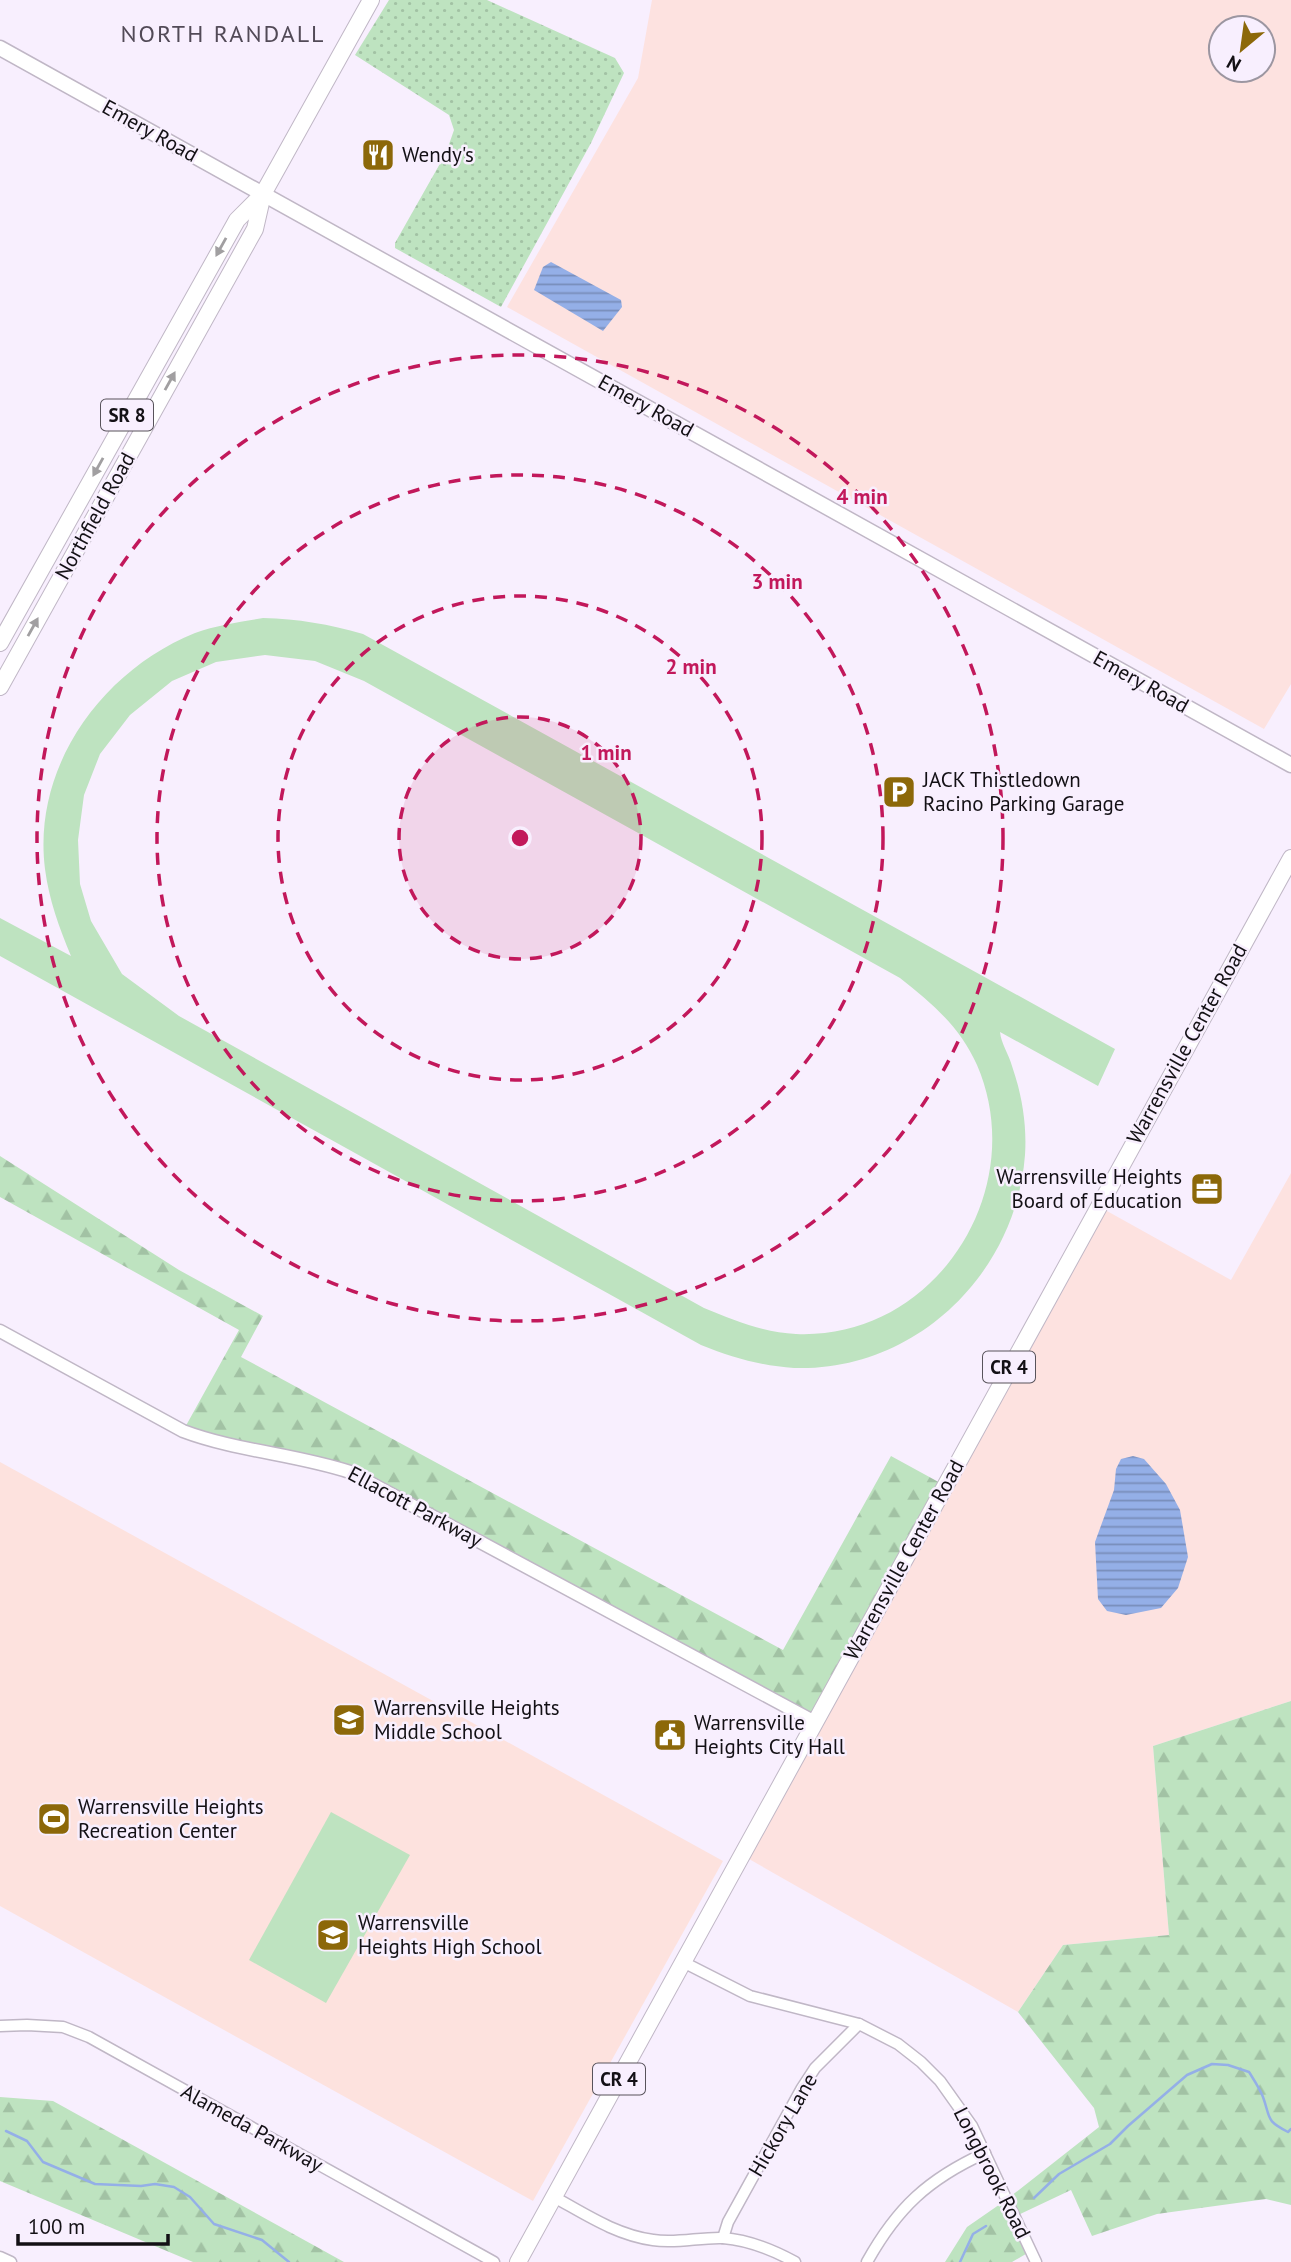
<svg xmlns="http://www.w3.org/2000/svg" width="1291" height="2262" viewBox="0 0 1291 2262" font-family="'PT Sans',sans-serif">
  <defs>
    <pattern id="grass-dots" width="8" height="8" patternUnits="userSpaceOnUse" patternTransform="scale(1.75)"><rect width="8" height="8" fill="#bee3c0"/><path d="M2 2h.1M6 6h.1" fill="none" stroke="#a2c2a4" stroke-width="1.8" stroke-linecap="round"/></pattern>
    <pattern id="forest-firs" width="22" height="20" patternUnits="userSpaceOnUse" patternTransform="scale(1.75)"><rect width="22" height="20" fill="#bee3c0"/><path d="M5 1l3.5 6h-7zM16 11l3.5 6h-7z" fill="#a2c2a4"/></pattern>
    <pattern id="water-rules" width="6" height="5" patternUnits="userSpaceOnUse" patternTransform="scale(1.75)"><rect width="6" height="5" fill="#94afe7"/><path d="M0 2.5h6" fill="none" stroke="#788dba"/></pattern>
  </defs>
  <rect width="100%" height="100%" fill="#f8effe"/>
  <g fill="#fde2e0" fill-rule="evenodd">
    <path d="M652 0H1291V684L1264 729 507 307 638 78ZM1221 28H1263V70H1221Z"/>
    <path d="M1291 1173V1701L1153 1746 1169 1935 1063 1945 1018 2012 742 1855 1098 1206 1231 1280Z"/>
  </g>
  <path fill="#fde2de" d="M0 1462 723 1861 533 2201 0 1906Z"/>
  <path fill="url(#grass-dots)" d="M389 0H487L615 58 624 73 591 143 501 307 395 248V243L446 153 454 130 449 115 355 55Z"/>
  <g fill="url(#forest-firs)">
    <path d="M0 1156 179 1270 263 1316 241 1357 783 1650 891 1456 944 1485 815 1722 350 1472 183 1431 239 1330 0 1197Z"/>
    <path d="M1291 1701V2205L1266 2199 1157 2214 1092 2236 1071 2190 1014 2217 1031 2251 1012 2262H945L967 2227 1006 2200 1099 2127 1094 2108 1018 2012 1063 1945 1169 1935 1153 1746Z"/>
    <path d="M0 2097 53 2101 344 2262H193L0 2181Z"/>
  </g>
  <g fill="#bee3c0" fill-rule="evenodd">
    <path d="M263 618C298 619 329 624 363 634L1115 1049 1098 1086 1000 1032C1001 1043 1009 1055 1012 1066 1022 1095 1027 1125 1025 1155 1016 1274 915 1372 794 1368 761 1366 731 1357 701 1345L0 956V918L71 956C59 927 49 900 45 869 32 766 103 670 195 633 217 625 241 622 263 618ZM265 655 315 661 364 681 900 978C932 1003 960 1027 977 1065 1031 1190 935 1340 796 1334 764 1333 734 1320 704 1308L179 1016 122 974 91 921 80 884 78 840 84 795 100 754 130 715 172 681 216 662Z"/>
    <path d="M331 1812 410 1855 326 2003 249 1960Z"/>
  </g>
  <g fill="url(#water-rules)">
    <path d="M551 262 621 300 622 307 603 331 534 290 543 267Z"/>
    <path d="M1133 1456 1144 1459 1166 1484 1180 1510 1188 1557 1178 1588 1161 1608 1126 1615 1107 1611 1098 1599 1095 1542 1114 1490 1116 1469 1121 1459Z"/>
  </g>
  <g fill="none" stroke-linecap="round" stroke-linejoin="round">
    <g stroke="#94afe7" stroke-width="2.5">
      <path d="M6 2131 27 2141 43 2162 95 2184 141 2186 155 2184 174 2187 190 2197 214 2224 262 2240 289 2262"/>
      <path d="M1034 2198 1059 2174 1110 2144 1128 2126 1187 2075 1212 2064 1228 2065 1249 2072C1254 2080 1260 2089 1263 2097 1271 2119 1265 2120 1288 2132L1291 2129"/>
      <path d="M960 2262 973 2234 986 2226"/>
    </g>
    <defs>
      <g id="minor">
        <path d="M683 1962 750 1996 859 2024 898 2044 921 2062 940 2081 972 2126 1036 2262"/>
        <path d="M0 2026 27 2025 63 2027 89 2037 494 2262"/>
        <path d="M554 2197C585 2214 616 2235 653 2240 676 2244 700 2237 723 2238 749 2240 773 2250 795 2262"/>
        <path d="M723 2238 728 2222 802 2088 815 2068 859 2024"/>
        <path d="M0 2257 11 2262"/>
        <path d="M867 2262C897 2208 928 2179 985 2153"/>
      </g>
      <path id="tertiary" d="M0 1331 183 1431C236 1451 295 1454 350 1472L815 1722"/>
      <path id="secondary" d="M0 48 1291 765"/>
      <g id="primary">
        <path d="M0 643 237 220 263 194"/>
        <path d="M0 687 255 229 263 194 371 0"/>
        <path d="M518 2262 1291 858"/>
      </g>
    </defs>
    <use href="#minor" stroke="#c0b7c6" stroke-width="13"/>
    <use href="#tertiary" stroke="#c0b7c6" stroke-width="15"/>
    <use href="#secondary" stroke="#c0b7c6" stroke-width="17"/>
    <use href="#primary" stroke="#c0b7c6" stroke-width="18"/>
    <use href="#minor" stroke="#fff" stroke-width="10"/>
    <use href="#tertiary" stroke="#fff" stroke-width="12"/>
    <use href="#secondary" stroke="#fff" stroke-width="14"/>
    <use href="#primary" stroke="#fff" stroke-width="16"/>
  </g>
  <defs><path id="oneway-solid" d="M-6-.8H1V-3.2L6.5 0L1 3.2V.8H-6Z" transform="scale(1.75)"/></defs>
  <g fill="#a19fa1">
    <use href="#oneway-solid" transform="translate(221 247) rotate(119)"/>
    <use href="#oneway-solid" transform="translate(170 381) rotate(-61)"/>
    <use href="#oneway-solid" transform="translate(98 467) rotate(119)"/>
    <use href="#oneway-solid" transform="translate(33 627) rotate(-61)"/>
  </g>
  <circle cx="520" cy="838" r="121" fill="#c2185b" fill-opacity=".12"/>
  <g fill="none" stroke="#c2185b" stroke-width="3.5" stroke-dasharray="12 9">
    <circle cx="520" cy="838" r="121"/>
    <circle cx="520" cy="838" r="242"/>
    <circle cx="520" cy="838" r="363"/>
    <circle cx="520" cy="838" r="483"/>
  </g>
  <defs>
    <symbol id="restaurant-square" viewBox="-11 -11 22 22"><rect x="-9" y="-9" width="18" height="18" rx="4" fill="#8c6809" stroke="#f8effe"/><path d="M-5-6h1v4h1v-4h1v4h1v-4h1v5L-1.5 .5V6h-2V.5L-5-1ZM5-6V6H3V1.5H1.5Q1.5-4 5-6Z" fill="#fff"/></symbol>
    <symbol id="parking-square" viewBox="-11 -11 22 22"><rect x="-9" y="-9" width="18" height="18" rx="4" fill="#8c6809" stroke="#f8effe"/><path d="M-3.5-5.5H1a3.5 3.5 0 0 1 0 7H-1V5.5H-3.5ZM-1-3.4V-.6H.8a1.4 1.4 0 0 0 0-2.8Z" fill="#fff"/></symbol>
    <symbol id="office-square" viewBox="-11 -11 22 22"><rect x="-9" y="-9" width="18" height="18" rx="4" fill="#8c6809" stroke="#f8effe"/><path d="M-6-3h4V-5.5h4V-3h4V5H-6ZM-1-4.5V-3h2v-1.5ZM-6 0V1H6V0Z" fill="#fff"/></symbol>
    <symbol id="school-square" viewBox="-11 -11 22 22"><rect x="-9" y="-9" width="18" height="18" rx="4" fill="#8c6809" stroke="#f8effe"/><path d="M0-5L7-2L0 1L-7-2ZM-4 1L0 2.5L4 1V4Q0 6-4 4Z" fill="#fff"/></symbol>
    <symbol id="civic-square" viewBox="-11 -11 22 22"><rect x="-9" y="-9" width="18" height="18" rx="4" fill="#8c6809" stroke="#f8effe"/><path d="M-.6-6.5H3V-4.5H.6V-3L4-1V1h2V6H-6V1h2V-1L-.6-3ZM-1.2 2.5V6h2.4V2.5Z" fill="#fff"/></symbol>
    <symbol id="stadium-square" viewBox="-11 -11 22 22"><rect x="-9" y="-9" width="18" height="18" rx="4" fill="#8c6809" stroke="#f8effe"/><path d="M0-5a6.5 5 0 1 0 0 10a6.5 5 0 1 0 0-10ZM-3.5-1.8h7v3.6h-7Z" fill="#fff"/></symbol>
  </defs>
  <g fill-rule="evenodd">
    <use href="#restaurant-square" x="359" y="136" width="38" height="38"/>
    <use href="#parking-square" x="880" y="773" width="38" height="38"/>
    <use href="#office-square" x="1188" y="1170" width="38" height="38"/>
    <use href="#school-square" x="330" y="1701" width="38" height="38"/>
    <use href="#civic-square" x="651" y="1716" width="38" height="38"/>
    <use href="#stadium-square" x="35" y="1800" width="38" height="38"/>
    <use href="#school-square" x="314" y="1916" width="38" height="38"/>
  </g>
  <g text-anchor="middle" stroke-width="5" stroke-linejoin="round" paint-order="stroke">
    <g fill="#f8effe" stroke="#58535b" stroke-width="2">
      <rect x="101" y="399.5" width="52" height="31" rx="5"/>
      <rect x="983" y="1351.5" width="52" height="31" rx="5"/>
      <rect x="593" y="2063.5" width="52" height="31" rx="5"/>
    </g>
    <g font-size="19" font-weight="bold" fill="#131015">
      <text x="127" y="422">SR 8</text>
      <text x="1009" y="1374">CR 4</text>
      <text x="619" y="2086">CR 4</text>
    </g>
    <g font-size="21" fill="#131015" stroke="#f8effe">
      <text transform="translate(150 131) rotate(29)" y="7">Emery Road</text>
      <text transform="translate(646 406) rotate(29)" y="7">Emery Road</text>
      <text transform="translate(95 516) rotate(-61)" y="7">Northfield Road</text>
      <text transform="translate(1141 682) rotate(29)" y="7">Emery Road</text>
      <text transform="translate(1187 1044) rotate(-61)" y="7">Warrensville Center Road</text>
      <text transform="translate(415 1507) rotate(28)" y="7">Ellacott Parkway</text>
      <text transform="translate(904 1560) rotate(-61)" y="7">Warrensville Center Road</text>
      <text transform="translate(783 2125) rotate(-60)" y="7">Hickory Lane</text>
      <text transform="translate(252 2128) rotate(29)" y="7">Alameda Parkway</text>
      <text transform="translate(992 2173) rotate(63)" y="7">Longbrook Road</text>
    </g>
    <g font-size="21" fill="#131015" stroke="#f8effe" text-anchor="start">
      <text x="402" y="162">Wendy's</text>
      <text x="923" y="787">JACK Thistledown<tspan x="923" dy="24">Racino Parking Garage</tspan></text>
      <text x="1182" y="1184" text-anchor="end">Warrensville Heights<tspan x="1182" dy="24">Board of Education</tspan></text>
      <text x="374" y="1715">Warrensville Heights<tspan x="374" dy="24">Middle School</tspan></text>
      <text x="694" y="1730">Warrensville<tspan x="694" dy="24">Heights City Hall</tspan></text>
      <text x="78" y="1814">Warrensville Heights<tspan x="78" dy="24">Recreation Center</tspan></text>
      <text x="358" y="1930">Warrensville<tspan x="358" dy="24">Heights High School</tspan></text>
    </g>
    <g font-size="24" letter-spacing="2" fill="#524a57" stroke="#f8effe">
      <text x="223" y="42">NORTH RANDALL</text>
    </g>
  </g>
  <circle cx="520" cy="838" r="10" fill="#c2185b" stroke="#f8effe" stroke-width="3.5"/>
  <g font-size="21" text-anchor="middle" font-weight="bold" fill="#c2185b" stroke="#f8effe" stroke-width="5" stroke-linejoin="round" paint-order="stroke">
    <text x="862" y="504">4 min</text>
    <text x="777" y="589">3 min</text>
    <text x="691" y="674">2 min</text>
    <text x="606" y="760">1 min</text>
  </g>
  <g transform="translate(1242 49) rotate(209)"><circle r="33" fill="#f8effe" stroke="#9c96a1" stroke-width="2"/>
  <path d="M0-5L12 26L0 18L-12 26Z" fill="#8c6809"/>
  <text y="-10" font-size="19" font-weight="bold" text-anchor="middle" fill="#131015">N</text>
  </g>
  <path d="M18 2234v10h150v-10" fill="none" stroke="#131015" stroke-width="3.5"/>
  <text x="28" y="2234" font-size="21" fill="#131015" stroke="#f8effe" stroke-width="5" paint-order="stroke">100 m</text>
</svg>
